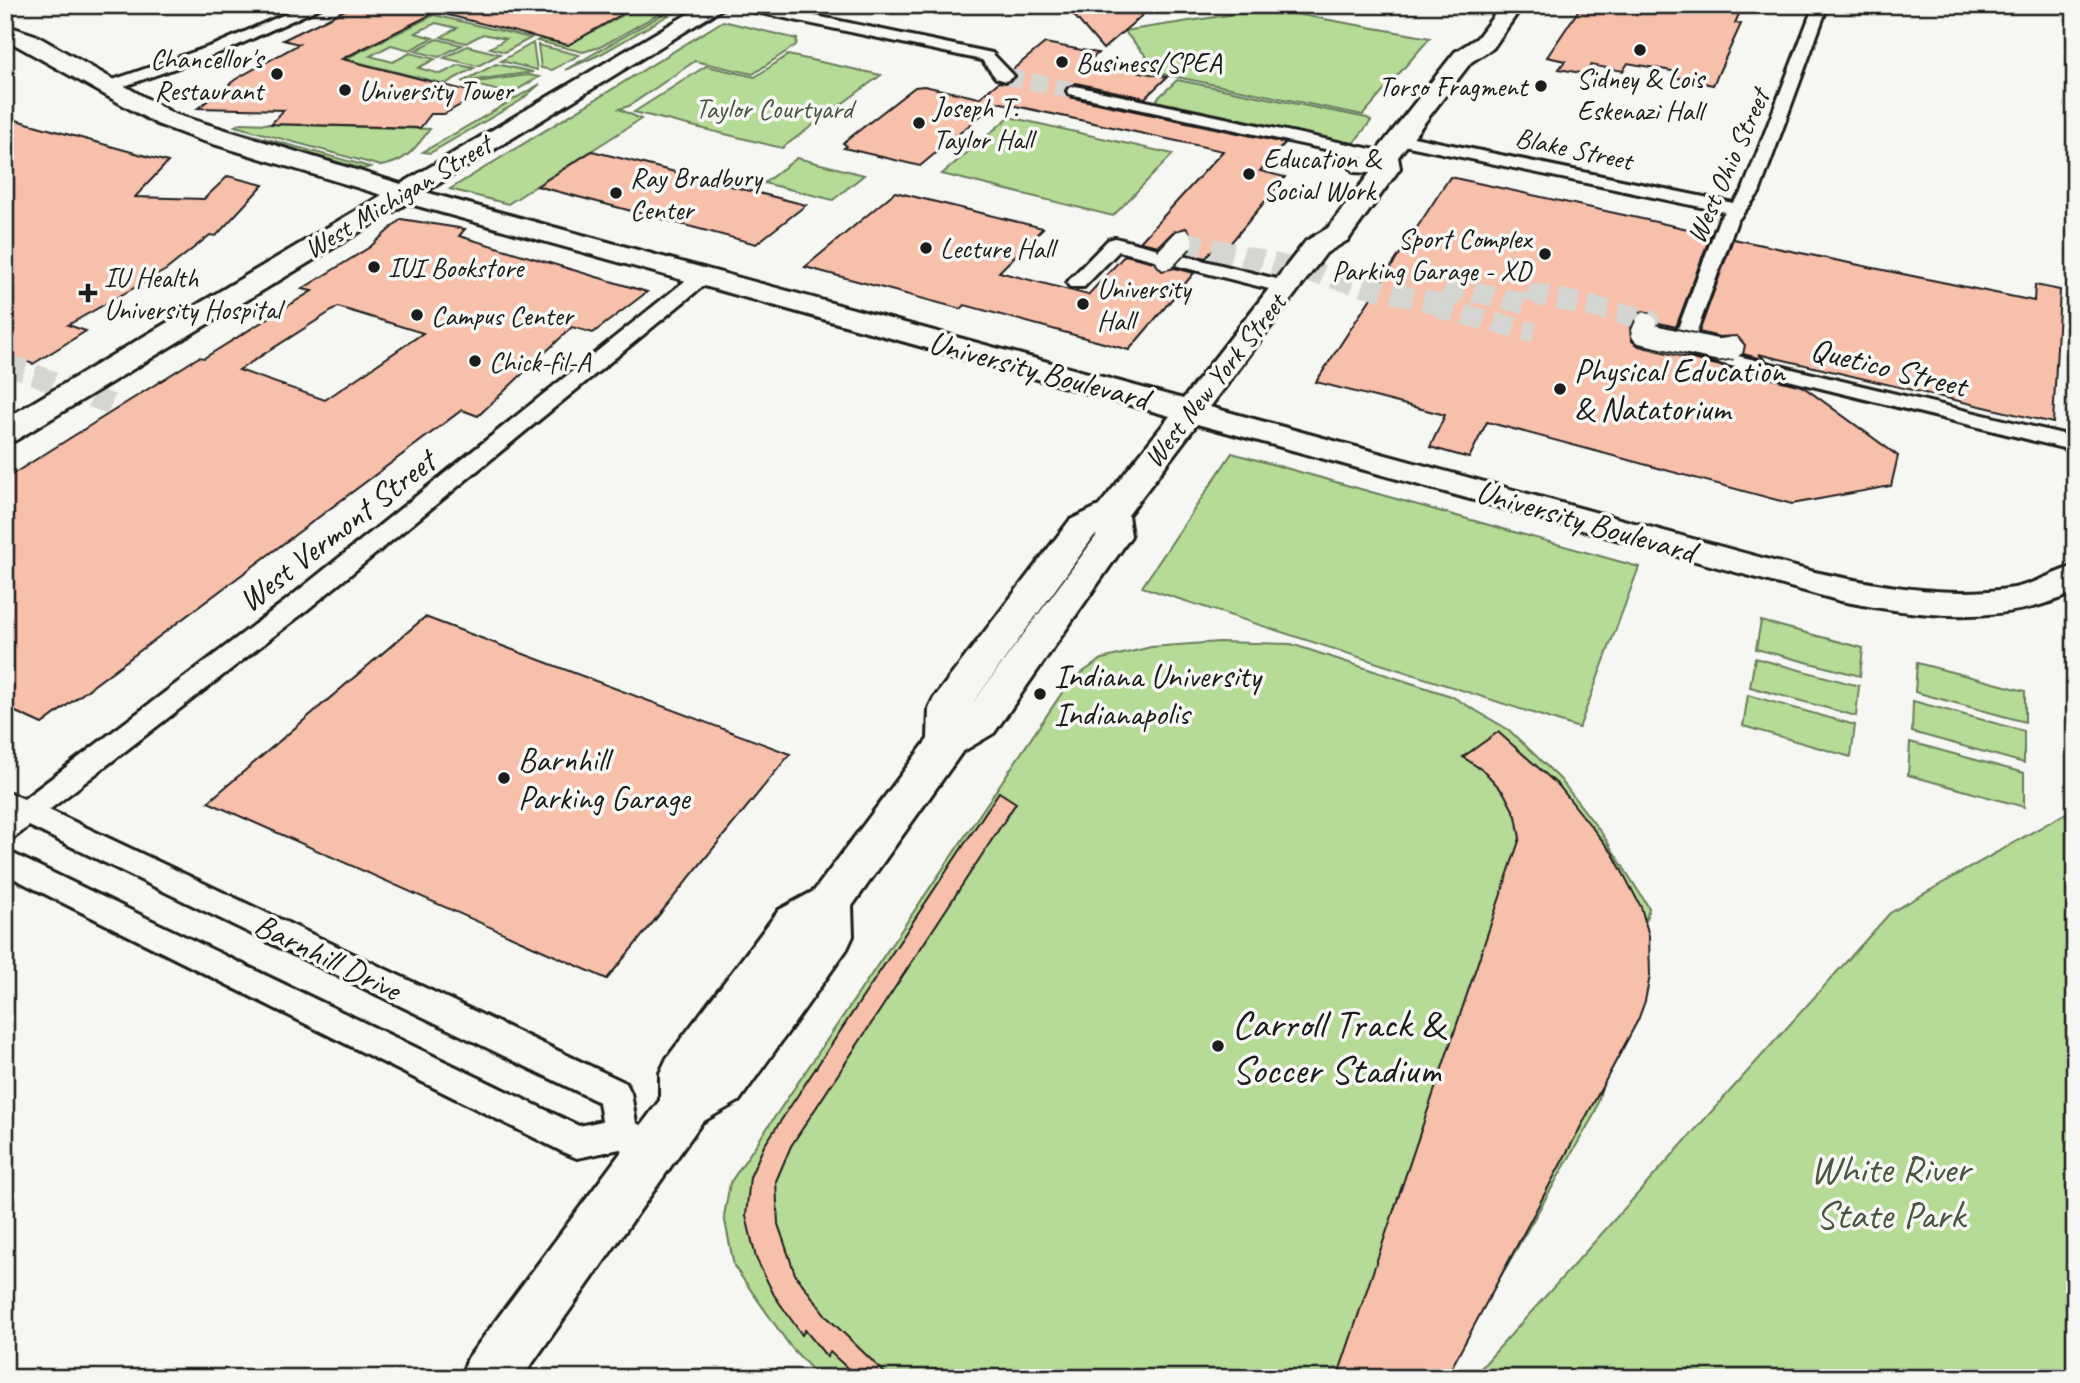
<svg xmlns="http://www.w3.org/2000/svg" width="2080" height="1383" viewBox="0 0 2080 1383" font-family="Caveat,sans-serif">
  <rect width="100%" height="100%" fill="#f6f6f2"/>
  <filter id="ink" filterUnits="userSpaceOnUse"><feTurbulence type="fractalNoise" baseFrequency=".0143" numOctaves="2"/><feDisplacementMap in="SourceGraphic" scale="14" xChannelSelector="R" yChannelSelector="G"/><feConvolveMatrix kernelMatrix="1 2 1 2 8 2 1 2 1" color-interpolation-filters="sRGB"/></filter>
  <g filter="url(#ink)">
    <g fill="#b5db97" stroke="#687c5a" stroke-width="2">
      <path d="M609 5H634L662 12 600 47 583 52 537 41 541 39 568 45 625 14 613 10 618 7Z"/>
      <path d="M674 8V12L601 54 565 70Z"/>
      <path d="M1268 9 1430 38 1363 115 1162 74 1124 31Z"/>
      <path d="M434 15 531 38 505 52 490 48 506 39 483 34 466 43 441 37 457 28 436 23 415 33 433 38 410 50 391 45 370 56 393 62 410 53 435 59 418 68 441 74 459 65 474 68 445 84 345 59Z"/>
      <path d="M723 21 797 39 796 45 753 74 695 61 629 106 619 109 641 119 508 204 450 189Z"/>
      <path d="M437 39 462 45 439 57 414 51Z"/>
      <path d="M533 43 537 70 501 61Z"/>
      <path d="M538 45 579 55 552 70 541 68Z"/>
      <path d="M467 46 500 54 478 66 444 58Z"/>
      <path d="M788 55 881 75 782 148 634 112 706 66 755 77Z"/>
      <path d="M496 64 533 72 462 82Z"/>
      <path d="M528 75 539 77 510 94 468 83Z"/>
      <path d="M1177 80 1367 118 1371 121 1352 145 1160 104 1157 99Z"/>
      <path d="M540 84 520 101 430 153 423 152Z"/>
      <path d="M1009 117 1173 154 1113 216 942 174Z"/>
      <path d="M242 123 430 129C415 148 407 162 381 166L235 126Z"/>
      <path d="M235 130 370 167 363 169 246 136Z"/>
      <path d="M797 158 864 175 833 200 764 183Z"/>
      <path d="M1232 453 1639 567 1579 728 1142 587Z"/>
      <path d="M1761 621 1863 648 1860 676 1756 649Z"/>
      <path d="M1219 642 1291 644 1451 696 1509 730 1560 779 1603 835 1649 908 1595 1113 1442 1378H820L790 1346 734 1266 724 1216 730 1183 1070 681 1102 659 1151 647Z"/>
      <path d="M1755 658 1859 686 1856 716 1750 687Z"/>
      <path d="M1917 663 2025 691V722L1915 692Z"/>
      <path d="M1748 695 1855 725 1851 757 1743 726Z"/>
      <path d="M1913 701 2024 731V763L1912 732Z"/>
      <path d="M1910 742 2024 773V807L1908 775Z"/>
      <path d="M2075 808V1378H1472L1890 913Z"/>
    </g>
    <g fill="#f7c0ab" stroke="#1c1c1c" stroke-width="2" fill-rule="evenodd">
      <path d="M355 5H379L394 9 401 5H587L624 13 568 45 436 12 342 59 480 94 444 114H431L420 128 271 124 284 110 198 108 236 79 299 44 283 40Z"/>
      <path d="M1065 5H1154L1103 49Z"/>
      <path d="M1582 5H1743L1735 23 1741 24 1713 85 1674 77 1677 72 1628 63 1623 71 1591 65 1586 74 1559 69 1565 61 1547 57Z"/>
      <path d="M1045 43 1098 53 1088 62 1167 77 1145 98 1076 83 1065 90 1068 97 1285 143 1260 171 1285 177 1229 245 1219 242 1206 258 1188 254 1195 245V238L1186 228 1173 232 1159 246 1140 242 1223 151 997 102 920 166 844 148 847 146 843 143 915 87 924 86 979 98 999 82 1007 83 1015 78 1012 70Z"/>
      <path d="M5 117 168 162 135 197 204 199 228 176 263 185 216 236 210 235 166 270 68 325 86 331 33 364 5 354Z"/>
      <path d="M592 151 695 177 806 205 756 244 537 186Z"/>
      <path d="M1450 177 1711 234 1676 327 1659 323 1656 316 1644 311 1638 314 1630 328 1632 341 1639 346 1802 386 1898 456 1891 486 1792 504 1487 422 1469 458 1430 447 1445 415 1316 382Z"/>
      <path d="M895 192 1043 228 999 272 1088 295 1125 255 1154 262 1162 271 1175 268 1194 273 1129 350 965 305 961 309 805 267Z"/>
      <path d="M401 219 465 229 459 236 647 292 593 333 572 327 478 416 462 410 42 724 5 707V479L199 357 204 358 312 291 302 289 370 247ZM338 307 423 333 325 400 239 370Z"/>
      <path d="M1733 239 2034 301 2035 285 2060 290 2053 423 1758 354 1766 360 1743 354 1745 345 1737 336 1719 337 1699 332Z"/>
      <path d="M425 617 790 754 607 979 208 802Z"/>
      <path d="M1498 732 1559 786 1613 854 1641 907 1649 936 1650 976 1645 1001 1638 1020 1446 1378H1337L1520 838 1516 816 1504 793 1485 772 1463 757Z"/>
      <path d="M999 792 1016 803 791 1146 776 1181 778 1224 795 1274 827 1317 890 1378H858L830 1352 827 1357 805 1330 802 1335 774 1295 756 1258 746 1216 750 1177 764 1146Z"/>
    </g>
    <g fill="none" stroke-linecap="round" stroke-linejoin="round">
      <path stroke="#d5d5d2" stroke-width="17" stroke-dasharray="17 8" stroke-linecap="butt" d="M1006 76 1075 91"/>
      <g stroke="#d5d5d2" stroke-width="21" stroke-dasharray="21 10" stroke-linecap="butt">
        <path d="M1182 241 1446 306 1457 288 1532 305 1537 294 1649 320 1646 324"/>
        <path d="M1436 303 1444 309 1534 333"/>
        <path d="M5 363 118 407"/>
      </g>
      <defs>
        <g id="street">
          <path d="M306 5H326L227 50 113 90H101L99 87 101 84 217 44Z"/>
          <path d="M735 5H764L992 53 1014 76 1006 81 996 78 982 60 742 9Z"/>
          <path d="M1814 5H1828L1759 193 1737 221 1694 339 1709 349 2075 437V451L1695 357 1682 351 1674 339 1719 220 1725 212 1399 144 1391 139 1399 134 1733 203 1742 192Z"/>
          <path d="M1075 86 1385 152 1394 157 1385 162 1069 94 1067 91 1069 88Z"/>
          <path d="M1115 238 1292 283 1295 287 1285 293 1119 251 1084 287H1070L1067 283 1070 279 1108 240Z"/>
          <path d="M702 271 709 273 712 277 709 281 302 614 49 810 626 1083 631 1093 636 1123 667 1137 672 1148 667 1159 655 1164 620 1149 577 1158 565 1153 5 874V850L579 1126 602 1121 599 1102 29 826 15 837 5 840V791L24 799 284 602 695 273Z"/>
        </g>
        <path id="secondary" d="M703 5H728L425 192 1183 399 1306 241 1328 228 1370 173 1354 172 1350 167 1354 162 1376 152 1455 52 1477 38 1502 5H1523L1493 48 1471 62 1398 157 1400 168 1348 240 1326 253 1210 407 1810 571C1876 585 1946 599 2014 588 2035 584 2054 572 2075 566V592C2001 627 1918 616 1841 601L1197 424 1128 515 1131 536 994 733 962 752 852 906 853 936 847 949 739 1101 702 1122 522 1378H460L468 1358 660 1100V1073L667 1058 779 910 814 891 928 739 929 708 934 698 1070 520 1099 506 1170 416 407 203 16 440 5 443V419L382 195 200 140 157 124 5 39V25L35 35 174 114 401 184ZM1097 535 967 711 1094 536Z"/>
      </defs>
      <use href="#street" stroke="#1c1c1c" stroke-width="6"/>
      <use href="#secondary" stroke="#1c1c1c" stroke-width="6"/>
      <use href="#street" fill="#f6f6f2" fill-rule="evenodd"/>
      <use href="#secondary" fill="#f6f6f2" fill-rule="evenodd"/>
      <defs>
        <g id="street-bridge">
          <path d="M1166 258 1182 241"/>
          <path d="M1646 324 1642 333 1718 350 1732 348"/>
        </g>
      </defs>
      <use href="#street-bridge" stroke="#1c1c1c" stroke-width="25" stroke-linecap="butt"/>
      <use href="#street-bridge" stroke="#f6f6f2" stroke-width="21"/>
    </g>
  </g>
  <g fill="#1c1c1c" stroke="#f6f6f2" stroke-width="2.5">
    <circle cx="1640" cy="50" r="7"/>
    <circle cx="1062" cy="62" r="7"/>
    <circle cx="277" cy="74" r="7"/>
    <circle cx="1541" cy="86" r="7"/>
    <circle cx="345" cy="90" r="7"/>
    <circle cx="919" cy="123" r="7"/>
    <circle cx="1249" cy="174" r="7"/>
    <circle cx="616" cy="193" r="7"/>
    <circle cx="926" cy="248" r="7"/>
    <circle cx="1545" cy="254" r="7"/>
    <circle cx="374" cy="267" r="7"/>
    <path d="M84.5 282.5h7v7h7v7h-7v7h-7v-7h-7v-7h7z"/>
    <circle cx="1083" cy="304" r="7"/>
    <circle cx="417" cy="315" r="7"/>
    <circle cx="475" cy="361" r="7"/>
    <circle cx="1560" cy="389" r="7"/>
    <circle cx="1040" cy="694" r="7"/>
    <circle cx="504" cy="778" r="7"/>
    <circle cx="1218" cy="1046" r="7"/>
  </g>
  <g text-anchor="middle" stroke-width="7" stroke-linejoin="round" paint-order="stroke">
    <g font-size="28" fill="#1c1c1c" stroke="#f6f6f2" text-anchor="start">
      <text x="263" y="68" text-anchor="end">Chancellor's<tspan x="263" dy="32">Restaurant</tspan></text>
      <text x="1076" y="72">Business/SPEA</text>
      <text x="1640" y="88" text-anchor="middle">Sidney &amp; Lois<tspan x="1640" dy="32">Eskenazi Hall</tspan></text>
      <text x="1527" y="96" text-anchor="end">Torso Fragment</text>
      <text x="359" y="100">University Tower</text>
      <text x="933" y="117">Joseph T.<tspan x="933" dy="32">Taylor Hall</tspan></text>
      <text x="1263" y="168">Education &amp;<tspan x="1263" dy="32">Social Work</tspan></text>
      <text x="630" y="187">Ray Bradbury<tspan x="630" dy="32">Center</tspan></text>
      <text x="1531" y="248" text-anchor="end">Sport Complex<tspan x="1531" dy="32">Parking Garage - XD</tspan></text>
      <text x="940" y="258">Lecture Hall</text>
      <text x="388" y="277">IUI Bookstore</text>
      <text x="104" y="287">IU Health<tspan x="104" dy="32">University Hospital</tspan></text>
      <text x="1097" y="298">University<tspan x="1097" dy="32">Hall</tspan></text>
      <text x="431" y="325">Campus Center</text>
      <text x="489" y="371">Chick-fil-A</text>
    </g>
    <g font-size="28" fill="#4a5541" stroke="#f6f6f2">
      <text x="774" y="118">Taylor Courtyard</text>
    </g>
    <g font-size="28" fill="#1c1c1c" stroke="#f6f6f2">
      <text transform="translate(1574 148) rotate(12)" y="10">Blake Street</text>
      <text transform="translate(1727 166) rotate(-66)" y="10">West Ohio Street</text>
      <text transform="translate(397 196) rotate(-31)" y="10">West Michigan Street</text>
      <text transform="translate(1214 380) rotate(-52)" y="10">West New York Street</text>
    </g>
    <g font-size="33" fill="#1c1c1c" stroke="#f6f6f2">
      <text transform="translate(1889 366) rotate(14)" y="12">Quetico Street</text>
      <text transform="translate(1039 369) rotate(15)" y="12">University Boulevard</text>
      <text transform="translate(1586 520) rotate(16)" y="12">University Boulevard</text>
      <text transform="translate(336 530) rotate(-38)" y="12">West Vermont Street</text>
      <text transform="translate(328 956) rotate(26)" y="12">Barnhill Drive</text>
    </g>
    <g font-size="33" fill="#1c1c1c" stroke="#f6f6f2" text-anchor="start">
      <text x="1574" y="382">Physical Education<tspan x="1574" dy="38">&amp; Natatorium</tspan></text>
      <text x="1054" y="687">Indiana University<tspan x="1054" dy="38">Indianapolis</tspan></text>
      <text x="518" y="771">Barnhill<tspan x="518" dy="38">Parking Garage</tspan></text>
    </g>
    <g font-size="40" fill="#1c1c1c" stroke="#f6f6f2" text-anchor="start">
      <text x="1232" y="1037">Carroll Track &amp;<tspan x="1232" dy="46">Soccer Stadium</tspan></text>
    </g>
    <g font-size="40" fill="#4a5541" stroke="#f6f6f2">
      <text x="1890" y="1182">White River<tspan x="1890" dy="46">State Park</tspan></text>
    </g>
  </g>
  <rect width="2080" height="1383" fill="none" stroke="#f6f6f2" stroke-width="28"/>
  <rect x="14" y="14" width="2052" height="1355" fill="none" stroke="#1c1c1c" stroke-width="2.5" filter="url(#ink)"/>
</svg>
